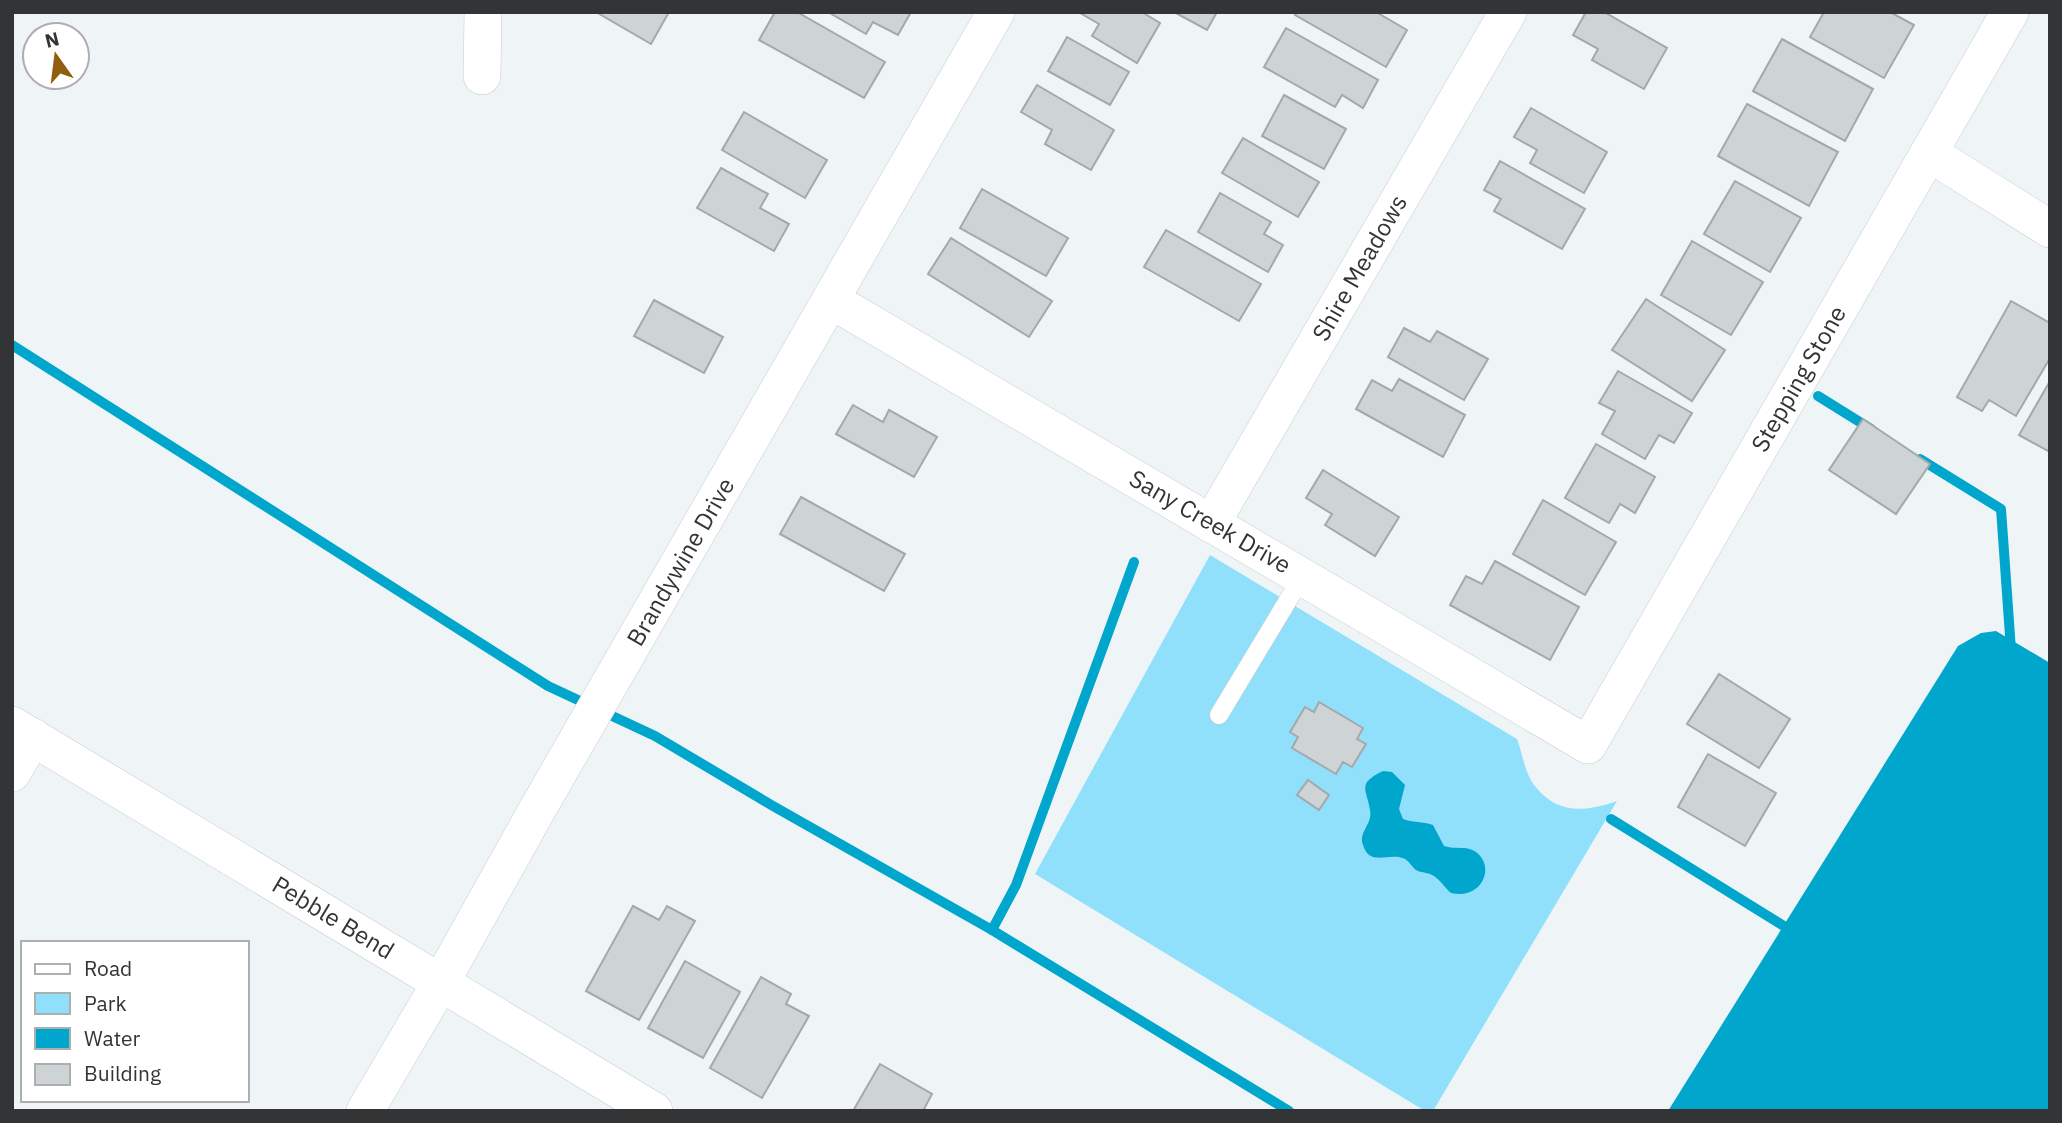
<svg xmlns="http://www.w3.org/2000/svg" width="2062" height="1123" viewBox="0 0 2062 1123" font-family="'IBM Plex Sans',sans-serif">
  <rect width="100%" height="100%" fill="#eff5f7"/>
  <path fill="#90e0fc" d="M1210 555 1517 739C1522 752 1525 773 1534 785 1557 815 1585 812 1617 801L1433 1111H1425L1035 874Z"/>
  <g fill="#00a6cc">
    <path d="M1996 631 2050 663V1111H1668L1958 646 1981 633Z"/>
    <path d="M1383 771 1392 772 1405 785 1399 809 1403 819C1413 823 1422 821 1433 825L1444 846C1455 850 1467 845 1476 852 1496 867 1482 900 1451 893 1445 888 1439 878 1432 875 1427 872 1421 873 1416 870 1412 867 1409 861 1405 859 1390 851 1370 868 1363 845 1358 832 1373 824 1370 810 1367 789 1356 784 1383 771Z"/>
  </g>
  <g fill="none" stroke-linecap="round" stroke-linejoin="round">
    <g stroke="#00a6cc" stroke-width="10">
      <path d="M12 345 548 686 655 736 773 806 992 930 1289 1111"/>
      <path d="M1818 396 1871 429"/>
      <path d="M1920 459 2001 509 2011 650"/>
      <path d="M1611 819 1795 933"/>
      <path d="M992 930 1016 885 1134 562"/>
    </g>
  </g>
  <g fill="#ced3d5" stroke="#a3a8aa" stroke-width="2">
    <path d="M596 12H669L651 44Z"/>
    <path d="M775 12H797L885 62 864 98 759 40Z"/>
    <path d="M828 12H911L898 35 873 22 866 34Z"/>
    <path d="M1142 12 1160 23 1137 63 1092 36 1099 24 1080 13Z"/>
    <path d="M1174 12H1217L1207 30Z"/>
    <path d="M1297 12H1376L1407 30 1386 67 1295 15Z"/>
    <path d="M1586 12H1604L1667 48 1644 89 1592 60 1598 49 1573 35Z"/>
    <path d="M1824 12H1890L1914 25 1884 78 1810 37Z"/>
    <path d="M1286 28 1378 80 1363 108 1342 95 1335 107 1264 67Z"/>
    <path d="M1067 37 1129 72 1110 105 1048 71Z"/>
    <path d="M1782 39 1873 89 1845 141 1753 91Z"/>
    <path d="M1037 85 1114 130 1091 170 1045 144 1052 130 1021 112Z"/>
    <path d="M1284 95 1346 129 1324 169 1262 136Z"/>
    <path d="M1747 104 1838 152 1809 206 1718 156Z"/>
    <path d="M1531 108 1607 152 1584 193 1530 163 1537 150 1514 137Z"/>
    <path d="M744 112 827 160 805 198 722 150Z"/>
    <path d="M1243 138 1319 182 1298 217 1222 173Z"/>
    <path d="M1500 161 1585 209 1562 249 1494 211 1501 199 1484 190Z"/>
    <path d="M721 168 768 194 760 208 789 224 774 251 697 208Z"/>
    <path d="M1735 181 1801 218 1770 272 1704 234Z"/>
    <path d="M982 189 1068 238 1046 276 960 228Z"/>
    <path d="M1220 193 1271 222 1264 234 1283 245 1268 272 1198 232Z"/>
    <path d="M1166 230 1261 284 1239 321 1144 267Z"/>
    <path d="M951 238 1052 301 1029 337 928 274Z"/>
    <path d="M1692 241 1763 282 1731 335 1661 295Z"/>
    <path d="M1646 299 1725 350 1692 401 1612 350Z"/>
    <path d="M654 300 723 337 704 373 634 336Z"/>
    <path d="M2011 301 2050 323V358L2016 416 1989 400 1982 411 1957 397Z"/>
    <path d="M1404 328 1430 342 1437 331 1488 359 1464 400 1388 357Z"/>
    <path d="M1618 371 1692 413 1674 443 1659 435 1645 459 1602 434 1615 411 1599 403Z"/>
    <path d="M1399 379 1465 415 1443 457 1356 409 1372 380 1392 391Z"/>
    <path d="M2050 381V448L2048 451 2019 435Z"/>
    <path d="M853 405 883 422 889 410 937 437 914 477 836 434Z"/>
    <path d="M1863 419 1930 464 1896 514 1829 470Z"/>
    <path d="M1596 444 1655 477 1635 513 1620 504 1609 523 1565 498Z"/>
    <path d="M1323 470 1399 517 1375 556 1325 525 1332 514 1306 498Z"/>
    <path d="M801 497 905 554 884 591 780 534Z"/>
    <path d="M1543 500 1616 542 1585 595 1513 554Z"/>
    <path d="M1495 561 1579 607 1550 660 1450 605 1466 576 1482 584Z"/>
    <path d="M1719 674 1790 719 1759 768 1687 724Z"/>
    <path d="M1319 702 1363 728 1357 739 1366 744 1352 767 1343 762 1336 774 1292 748 1298 737 1290 732 1305 707 1314 712Z"/>
    <path d="M1708 754 1776 793 1745 846 1678 807Z"/>
    <path d="M1308 780 1329 795 1319 810 1297 795Z"/>
    <path d="M633 906 659 920 667 906 695 921 639 1020 586 991Z"/>
    <path d="M685 961 740 992 703 1058 648 1028Z"/>
    <path d="M761 977 791 994 786 1004 809 1016 762 1098 710 1068Z"/>
    <path d="M880 1064 932 1094 923 1111H853Z"/>
  </g>
  <g fill="none" stroke-linecap="round" stroke-linejoin="round">
    <defs>
      <path id="lane" d="M1219 715 1302 577"/>
      <g id="street">
        <path d="M482 76 483 12"/>
        <path d="M1929 153 2050 229"/>
        <path d="M831 300 1588 745 2010 12"/>
        <path d="M1211 524 1508 12"/>
        <path d="M12 725 654 1111"/>
        <path d="M12 773 33 737"/>
        <path d="M365 1111 441 982 537 810 996 12"/>
      </g>
    </defs>
    <use href="#lane" stroke="#c7ccce" stroke-width="19"/>
    <use href="#street" stroke="#c7ccce" stroke-width="38"/>
    <use href="#lane" stroke="#fff" stroke-width="18"/>
    <use href="#street" stroke="#fff" stroke-width="37"/>
  </g>
  <g text-anchor="middle" stroke-width="5" stroke-linejoin="round" paint-order="stroke">
    <g font-size="24" fill="#323435" stroke="#fff">
      <text transform="translate(1360 268) rotate(-60)" y="8">Shire Meadows</text>
      <text transform="translate(1799 379) rotate(-60)" y="8">Stepping Stone</text>
      <text transform="translate(1210 522) rotate(30)" y="8">Sany Creek Drive</text>
      <text transform="translate(681 562) rotate(-60)" y="8">Brandywine Drive</text>
      <text transform="translate(333 918) rotate(31)" y="8">Pebble Bend</text>
    </g>
  </g>
  <rect width="2062" height="1123" fill="none" stroke="#323435" stroke-width="28"/>
  <rect x="21" y="941" width="228" height="161" fill="#ffffff" stroke="#adaeae" stroke-width="2"/>
  <rect x="35" y="964" width="35" height="10" fill="#ffffff" stroke="#adaeae" stroke-width="2"/>
  <text x="84" y="976" font-size="21" fill="#323435">Road</text>
  <rect x="35" y="993" width="35" height="21" fill="#90e0fc" stroke="#adaeae" stroke-width="2"/>
  <text x="84" y="1011" font-size="21" fill="#323435">Park</text>
  <rect x="35" y="1028" width="35" height="21" fill="#00a6cc" stroke="#adaeae" stroke-width="2"/>
  <text x="84" y="1046" font-size="21" fill="#323435">Water</text>
  <rect x="35" y="1064" width="35" height="21" fill="#ced3d5" stroke="#adaeae" stroke-width="2"/>
  <text x="84" y="1081" font-size="21" fill="#323435">Building</text>
  <g transform="translate(56 56) rotate(346)"><circle r="33" fill="#ffffff" stroke="#adaeae" stroke-width="2"/>
  <path d="M0-5L12 26L0 18L-12 26Z" fill="#905e0c"/>
  <text y="-10" font-size="19" font-weight="bold" text-anchor="middle" fill="#323435">N</text>
  </g>
</svg>
